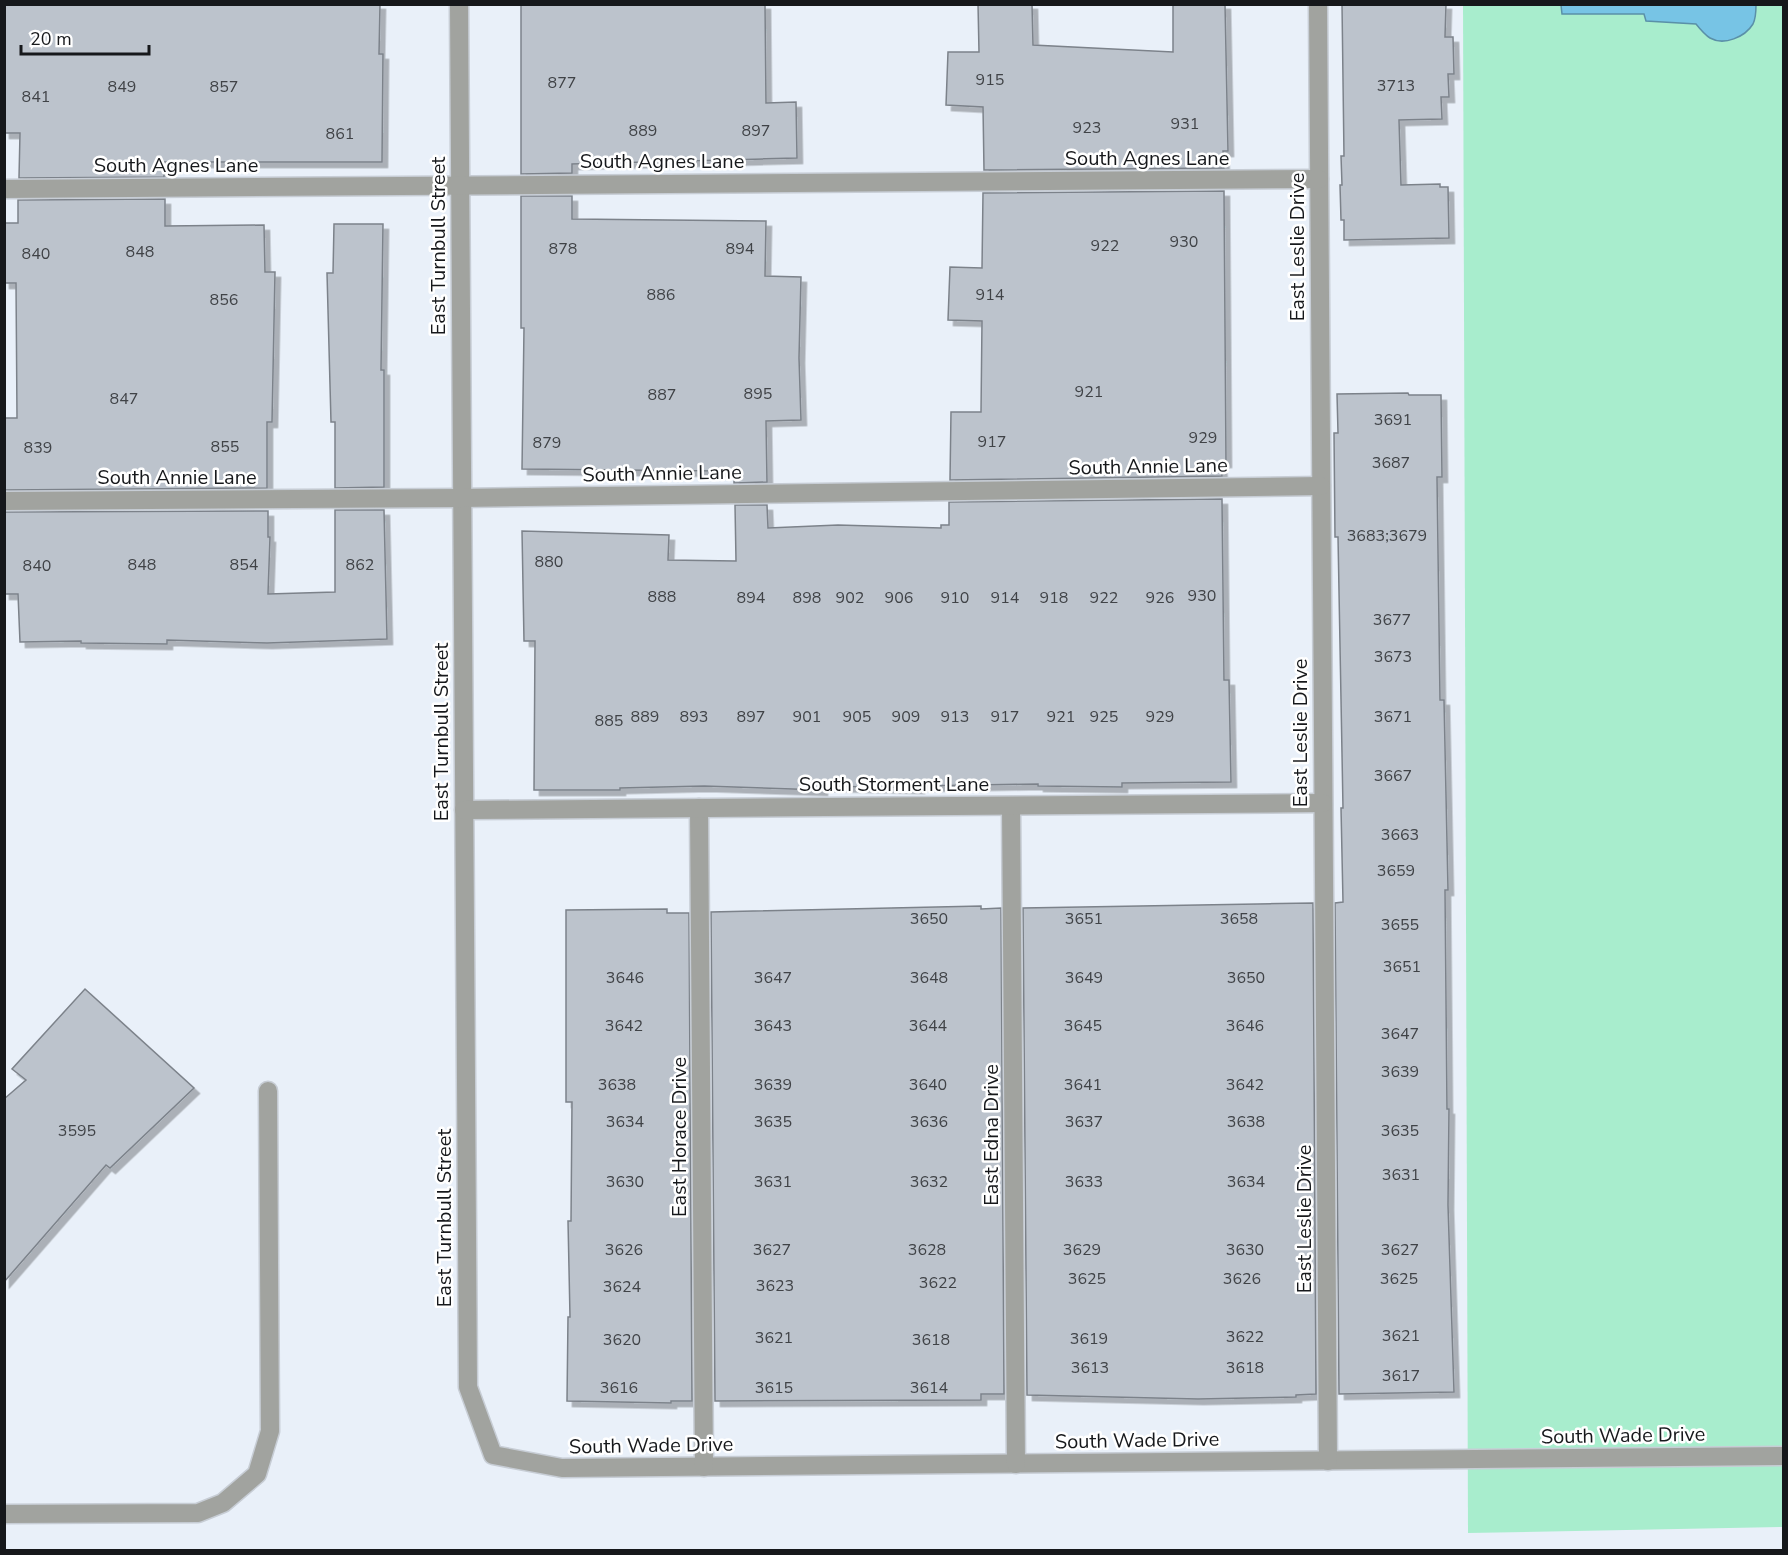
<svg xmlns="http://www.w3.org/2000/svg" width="1788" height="1555" viewBox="0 0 1788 1555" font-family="'Nunito Sans',sans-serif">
  <defs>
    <filter id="shadow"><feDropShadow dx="5.5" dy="5.5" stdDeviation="0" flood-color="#0004"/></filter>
  </defs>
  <rect width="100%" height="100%" fill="#e9f0f9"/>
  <path fill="#a8edcd" d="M1463 5H1783V1527L1468 1533Z"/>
  <path fill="#77c4e5" stroke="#5a90a8" stroke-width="1.5" d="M1561 5 1756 4V5C1756 11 1756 18 1753 24 1745 37 1724 46 1710 38 1705 35 1700 29 1696 24L1646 21 1644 14H1562Z"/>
  <g fill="#bcc3cc" stroke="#7c828a" stroke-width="1.5" filter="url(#shadow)">
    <path d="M4 4H380L379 54H383L382 162H164V177L19 178 20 133H4Z"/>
    <path d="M521 4H765L766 103 796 102 797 158 572 164V173L521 174Z"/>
    <path d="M978 4H1032L1033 45 1173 52V4H1225L1228 151H1223L1224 168 984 170 983 107 946 105 948 52H979Z"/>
    <path d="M1342 4H1446L1445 37H1453L1454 74H1448L1449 97H1441L1442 119 1399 120 1401 185 1440 184V187H1448L1449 238 1344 240V220H1341L1340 185H1342L1341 156H1344Z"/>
    <path d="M1224 191 1226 462H1221L1222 476 950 480 951 412H981L982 321 948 320 950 267 982 268 983 193Z"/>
    <path d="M521 196H572V219L766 221 765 276 801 277 799 358 801 420 766 421 767 482 734 483V472L718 471 522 469 524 328H521Z"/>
    <path d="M165 199V226L264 225 265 272H275L272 422H267V488L4 490V418H17L16 283H4V223H18V200Z"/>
    <path d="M334 224H383L381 370H384V487L335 488V422H331L327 273H333Z"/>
    <path d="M1408 393 1409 395H1441L1442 477H1437L1440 700H1444L1448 890H1445L1447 1109H1449L1448 1205 1454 1392 1339 1394 1335 903 1343 902 1341 808H1343L1338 537H1335L1334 433H1338L1337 394Z"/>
    <path d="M1222 499 1224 680H1229L1231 782 1122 783V787L1038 786V784L919 786V788L822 786V790L704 786 620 788V790H534L535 641H524L522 531 669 535 668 560 736 561 735 505H767L768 528 838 525 941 528V525H949V502Z"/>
    <path d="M335 510H384L387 639 267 643 167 640V644L81 643V641L20 642 18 594H4V512L268 511V537H270L268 594 335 592Z"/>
    <path d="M1313 903 1316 1394 1296 1395V1397L1198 1399 1027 1395 1023 908Z"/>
    <path d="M981 906V909L1001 908 1004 1394H981V1400L715 1401 711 912Z"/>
    <path d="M667 909V913H689L692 1401H671V1403L567 1401 568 1317H570L568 1221H571L572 1102H566V910Z"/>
    <path d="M85 989 194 1088 110 1168 106 1165 4 1282V1099L26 1080 12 1069Z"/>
  </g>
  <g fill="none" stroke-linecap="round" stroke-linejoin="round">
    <defs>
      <path id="service" d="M4 1514 198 1513 223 1503 257 1474 270 1431 268 1091"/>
      <g id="minor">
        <path d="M459 4 468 1387 493 1455 562 1468 1784 1456"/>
        <path d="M1318 4 1328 1461"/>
        <path d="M4 189 1319 179"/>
        <path d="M4 501 462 498 1321 486"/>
        <path d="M1011 806 1016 1464"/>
        <path d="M699 808 704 1467"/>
        <path d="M464 810 1323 803"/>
      </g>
    </defs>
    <use href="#service" stroke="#c7cdd5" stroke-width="21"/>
    <use href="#minor" stroke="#c7cdd5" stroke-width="21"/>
    <use href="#service" stroke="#a1a39f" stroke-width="18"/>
    <use href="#minor" stroke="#a1a39f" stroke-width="18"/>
  </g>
  <g text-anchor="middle" stroke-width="5" stroke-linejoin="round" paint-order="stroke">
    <g font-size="16" fill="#404347">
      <text x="990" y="85">915</text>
      <text x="562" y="88">877</text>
      <text x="1396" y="91">3713</text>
      <text x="122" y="92">849</text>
      <text x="224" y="92">857</text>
      <text x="36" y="102">841</text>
      <text x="1185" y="129">931</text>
      <text x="1087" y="133">923</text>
      <text x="643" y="136">889</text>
      <text x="756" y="136">897</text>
      <text x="340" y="139">861</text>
      <text x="1184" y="247">930</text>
      <text x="1105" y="251">922</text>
      <text x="563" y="254">878</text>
      <text x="740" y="254">894</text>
      <text x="140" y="257">848</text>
      <text x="36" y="259">840</text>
      <text x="661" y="300">886</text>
      <text x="990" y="300">914</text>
      <text x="224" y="305">856</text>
      <text x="1089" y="397">921</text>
      <text x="758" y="399">895</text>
      <text x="662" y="400">887</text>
      <text x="124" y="404">847</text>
      <text x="1393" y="425">3691</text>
      <text x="1203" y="443">929</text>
      <text x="992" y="447">917</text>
      <text x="547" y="448">879</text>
      <text x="225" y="452">855</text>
      <text x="38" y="453">839</text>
      <text x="1391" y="468">3687</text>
      <text x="1387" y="541">3683;3679</text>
      <text x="549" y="567">880</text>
      <text x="142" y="570">848</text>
      <text x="244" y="570">854</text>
      <text x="360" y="570">862</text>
      <text x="37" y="571">840</text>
      <text x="1202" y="601">930</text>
      <text x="662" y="602">888</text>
      <text x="751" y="603">894</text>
      <text x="807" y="603">898</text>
      <text x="850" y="603">902</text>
      <text x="899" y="603">906</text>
      <text x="955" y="603">910</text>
      <text x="1005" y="603">914</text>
      <text x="1054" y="603">918</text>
      <text x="1104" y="603">922</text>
      <text x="1160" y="603">926</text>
      <text x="1392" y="625">3677</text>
      <text x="1393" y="662">3673</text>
      <text x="645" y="722">889</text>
      <text x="694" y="722">893</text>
      <text x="751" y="722">897</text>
      <text x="807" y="722">901</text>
      <text x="857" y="722">905</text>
      <text x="906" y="722">909</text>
      <text x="955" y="722">913</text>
      <text x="1005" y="722">917</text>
      <text x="1061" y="722">921</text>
      <text x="1104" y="722">925</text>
      <text x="1160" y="722">929</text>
      <text x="1393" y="722">3671</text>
      <text x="609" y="726">885</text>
      <text x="1393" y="781">3667</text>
      <text x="1400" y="840">3663</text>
      <text x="1396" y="876">3659</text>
      <text x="929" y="924">3650</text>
      <text x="1084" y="924">3651</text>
      <text x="1239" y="924">3658</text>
      <text x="1400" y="930">3655</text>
      <text x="1402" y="972">3651</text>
      <text x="625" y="983">3646</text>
      <text x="773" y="983">3647</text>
      <text x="929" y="983">3648</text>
      <text x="1084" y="983">3649</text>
      <text x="1246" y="983">3650</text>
      <text x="624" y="1031">3642</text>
      <text x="773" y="1031">3643</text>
      <text x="928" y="1031">3644</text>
      <text x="1083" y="1031">3645</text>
      <text x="1245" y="1031">3646</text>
      <text x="1400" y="1039">3647</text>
      <text x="1400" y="1077">3639</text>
      <text x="617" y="1090">3638</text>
      <text x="773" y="1090">3639</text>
      <text x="928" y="1090">3640</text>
      <text x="1083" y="1090">3641</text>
      <text x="1245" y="1090">3642</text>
      <text x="625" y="1127">3634</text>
      <text x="773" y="1127">3635</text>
      <text x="929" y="1127">3636</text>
      <text x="1084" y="1127">3637</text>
      <text x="1246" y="1127">3638</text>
      <text x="77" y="1136">3595</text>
      <text x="1400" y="1136">3635</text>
      <text x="1401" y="1180">3631</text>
      <text x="625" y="1187">3630</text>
      <text x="773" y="1187">3631</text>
      <text x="929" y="1187">3632</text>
      <text x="1084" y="1187">3633</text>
      <text x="1246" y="1187">3634</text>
      <text x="624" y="1255">3626</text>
      <text x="772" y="1255">3627</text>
      <text x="927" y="1255">3628</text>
      <text x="1082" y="1255">3629</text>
      <text x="1245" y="1255">3630</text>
      <text x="1400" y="1255">3627</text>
      <text x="1087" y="1284">3625</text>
      <text x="1242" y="1284">3626</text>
      <text x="1399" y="1284">3625</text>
      <text x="938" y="1288">3622</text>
      <text x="775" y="1291">3623</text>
      <text x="622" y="1292">3624</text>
      <text x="1401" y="1341">3621</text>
      <text x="1245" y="1342">3622</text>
      <text x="774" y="1343">3621</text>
      <text x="1089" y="1344">3619</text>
      <text x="622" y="1345">3620</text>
      <text x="931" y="1345">3618</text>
      <text x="1090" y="1373">3613</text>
      <text x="1245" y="1373">3618</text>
      <text x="1401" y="1381">3617</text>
      <text x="619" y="1393">3616</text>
      <text x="774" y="1393">3615</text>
      <text x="929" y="1393">3614</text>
    </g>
    <g font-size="20" fill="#16181b" stroke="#fff">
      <text x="1147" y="165">South Agnes Lane</text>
      <text x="662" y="168">South Agnes Lane</text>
      <text x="176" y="172">South Agnes Lane</text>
      <text transform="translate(438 246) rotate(-90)" y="7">East Turnbull Street</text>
      <text transform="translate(1297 247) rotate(-90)" y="7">East Leslie Drive</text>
      <text transform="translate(1148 466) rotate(-1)" y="7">South Annie Lane</text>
      <text transform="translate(662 473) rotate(-1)" y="7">South Annie Lane</text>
      <text x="177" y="484">South Annie Lane</text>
      <text transform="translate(441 732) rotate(-90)" y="7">East Turnbull Street</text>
      <text transform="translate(1300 733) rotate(-90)" y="7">East Leslie Drive</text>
      <text x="894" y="791">South Storment Lane</text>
      <text transform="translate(991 1135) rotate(-90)" y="7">East Edna Drive</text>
      <text transform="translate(679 1137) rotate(-90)" y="7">East Horace Drive</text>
      <text transform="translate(444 1218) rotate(-90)" y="7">East Turnbull Street</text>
      <text transform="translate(1304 1219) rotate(-90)" y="7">East Leslie Drive</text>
      <text transform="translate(1623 1435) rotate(-1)" y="7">South Wade Drive</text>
      <text transform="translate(1137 1440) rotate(-1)" y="7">South Wade Drive</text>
      <text transform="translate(651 1445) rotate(-1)" y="7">South Wade Drive</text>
    </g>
  </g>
  <rect width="1788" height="1555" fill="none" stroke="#16181b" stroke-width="12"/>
  <path d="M21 45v9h128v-9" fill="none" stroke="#16181b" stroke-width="3"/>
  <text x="30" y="45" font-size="18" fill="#16181b" stroke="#ffffff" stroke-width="4.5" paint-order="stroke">20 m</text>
</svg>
